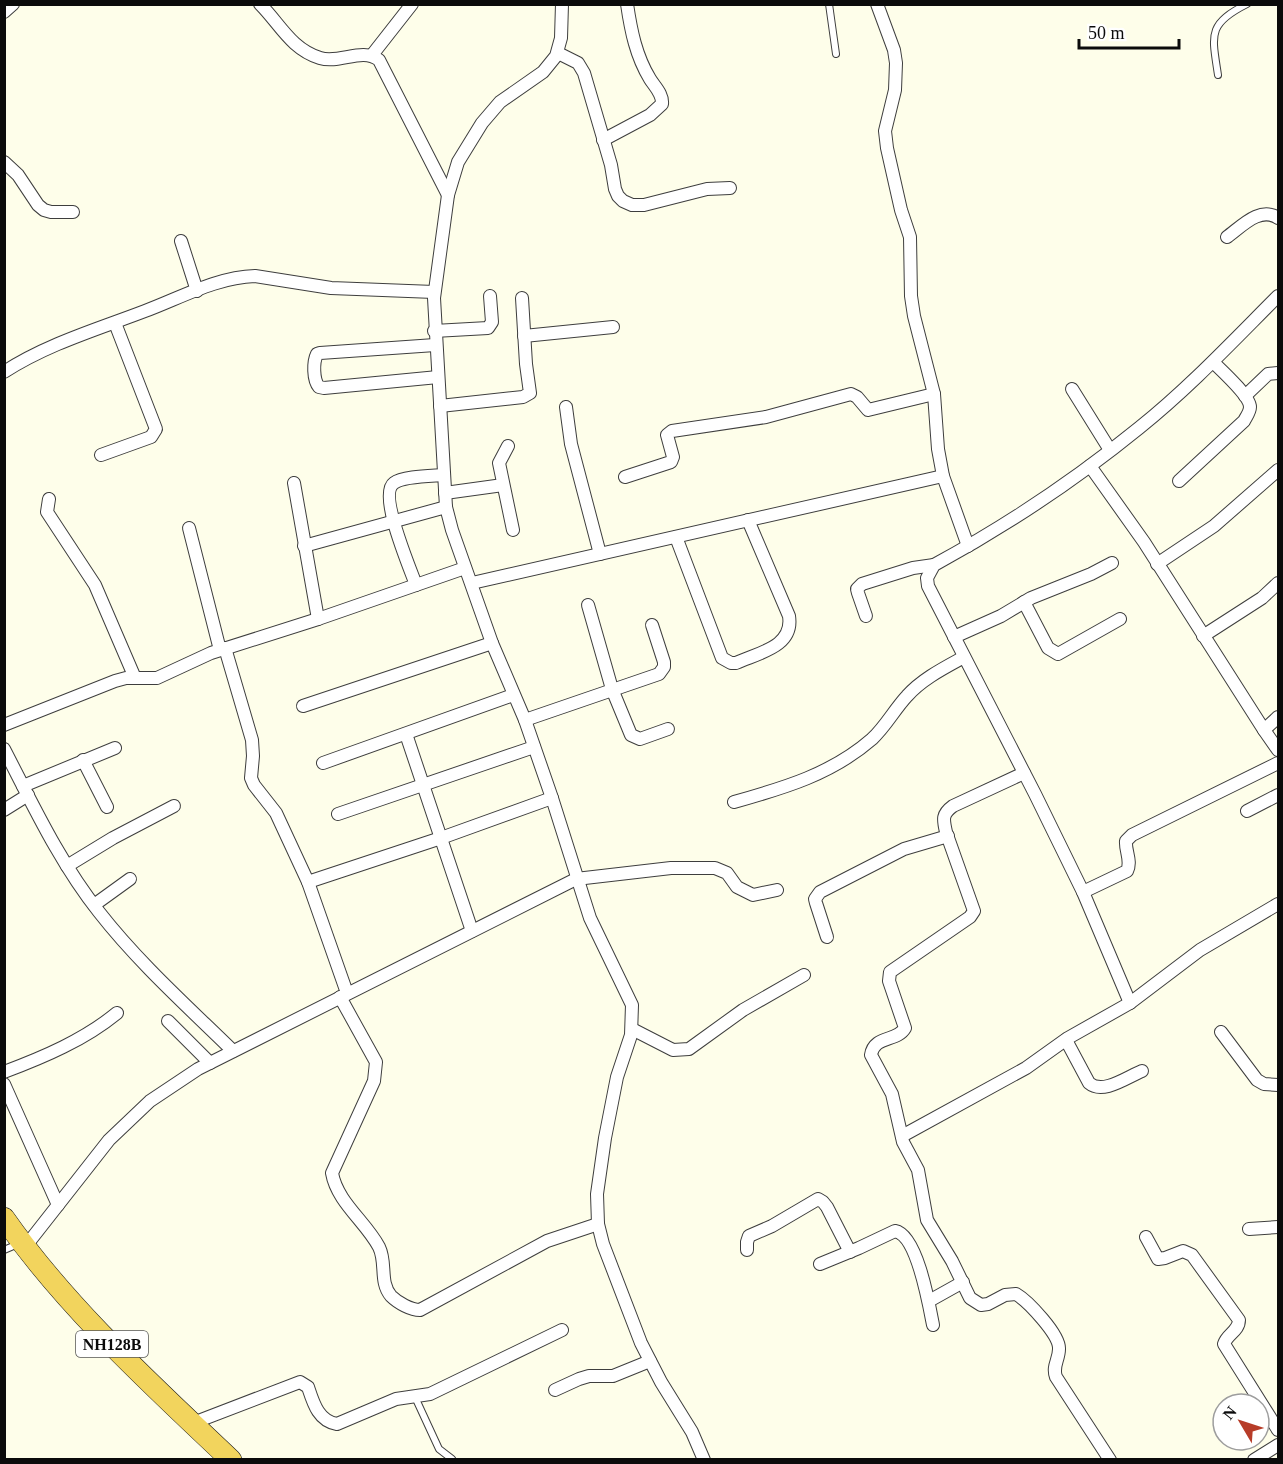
<svg xmlns="http://www.w3.org/2000/svg" width="1283" height="1464" viewBox="0 0 1283 1464" font-family="'Times New Roman',serif">
  <rect width="100%" height="100%" fill="#fefeea"/>
  <g fill="none" stroke-linecap="round" stroke-linejoin="round">
    <defs>
      <g id="service">
        <path d="M829 4 836 54"/>
        <path d="M1218 75C1212 35 1207 24 1247 4"/>
        <path d="M4 1250 18 1244"/>
        <path d="M415 1397 439 1449 452 1459"/>
      </g>
      <g id="minor">
        <path d="M260 4C280 24 291 49 320 58 340 64 362 47 379 60L448 195"/>
        <path d="M562 4 561 38 556 56 543 72 500 102 482 123 458 162 448 195 434 298 446 507 452 530 492 643 525 720 552 798 590 918 632 1005 631 1035 617 1077 605 1138 597 1194 598 1224 603 1244 641 1343 661 1382 692 1432 704 1460"/>
        <path d="M877 4 894 50 896 63 895 90 885 131 887 148 901 210 910 237 911 296 914 316 934 394 938 449 943 476 968 546"/>
        <path d="M4 12 13 4"/>
        <path d="M558 53 578 63 584 73 611 165 615 189 618 196 623 201 632 205H644L707 189 730 188"/>
        <path d="M372 55 412 4"/>
        <path d="M603 140 650 115 662 104C663 94 655 87 650 79 636 56 631 31 627 4"/>
        <path d="M4 162 18 175 38 205 44 210 51 212H73"/>
        <path d="M1227 237C1242 226 1260 206 1278 218"/>
        <path d="M181 241 197 291"/>
        <path d="M434 331 488 328 492 322 490 296"/>
        <path d="M524 336 613 327"/>
        <path d="M435 345 320 353 317 354C313 362 313 380 319 387L324 388 438 377"/>
        <path d="M4 372C47 344 98 329 145 311 180 298 217 277 255 276L331 288 434 292"/>
        <path d="M1072 389 1110 450"/>
        <path d="M1245 396 1268 374 1278 373"/>
        <path d="M440 406 523 397 530 393 526 364 522 298"/>
        <path d="M566 407 571 444 600 554"/>
        <path d="M508 446 499 463 513 530"/>
        <path d="M101 455 151 437 156 429 115 323"/>
        <path d="M1090 466 1144 542 1264 730 1278 717"/>
        <path d="M625 477 671 462 673 457 667 435 672 431 766 417 851 394 857 397 868 410 934 394"/>
        <path d="M1179 481 1244 421C1246 417 1250 412 1250 407 1250 396 1221 370 1213 362"/>
        <path d="M294 483 318 619"/>
        <path d="M445 493 503 485"/>
        <path d="M49 499 47 512 95 585 135 678"/>
        <path d="M189 528 220 650"/>
        <path d="M676 537 722 658 731 663H736C758 653 794 647 789 616L748 520"/>
        <path d="M304 546 446 507"/>
        <path d="M1157 564 1214 526 1278 470"/>
        <path d="M472 583 943 476"/>
        <path d="M416 585C410 568 378 494 394 483 403 476 432 476 444 475"/>
        <path d="M1024 602 1048 648 1058 654 1120 619"/>
        <path d="M588 605 612 689 631 735 640 739 668 729"/>
        <path d="M866 616 858 593 857 589 862 584 913 568 934 565"/>
        <path d="M1203 636 1262 598 1278 583"/>
        <path d="M954 637 1001 616 1031 598 1091 574 1112 563"/>
        <path d="M225 648 252 740 253 756 251 778 254 785 276 813 308 882 347 993"/>
        <path d="M303 706 492 643"/>
        <path d="M525 720 659 674 664 667V662L652 625"/>
        <path d="M4 725 115 681 126 678H157L211 653 318 619 465 568"/>
        <path d="M1264 730 1278 750"/>
        <path d="M406 734 472 931"/>
        <path d="M4 749C33 805 60 863 99 912 138 962 187 1006 233 1051"/>
        <path d="M83 760 107 807"/>
        <path d="M323 763 513 695"/>
        <path d="M1024 773 953 806C942 814 943 819 946 832L974 911 970 917 890 972 889 981 905 1028C897 1042 874 1035 871 1055L892 1094 903 1142 918 1170 927 1220 952 1261 970 1298 981 1305 988 1304 1005 1295 1016 1294C1028 1301 1060 1335 1059 1349 1059 1360 1052 1366 1056 1377L1110 1460"/>
        <path d="M23 786 115 748"/>
        <path d="M734 802C784 788 832 774 872 739 886 726 894 710 907 696 922 679 944 668 964 657"/>
        <path d="M4 810 28 795"/>
        <path d="M1247 811 1278 795"/>
        <path d="M338 814 534 747"/>
        <path d="M67 866 113 838 174 806"/>
        <path d="M308 882 441 838 552 798"/>
        <path d="M1083 892 1127 871C1132 861 1125 851 1126 841L1132 835 1278 763"/>
        <path d="M94 905 130 879"/>
        <path d="M827 937 816 903 815 899 820 892 904 849 948 836"/>
        <path d="M340 997 376 1062 374 1081 332 1173C337 1202 366 1222 379 1247 387 1263 379 1282 391 1296 398 1303 411 1310 420 1310L547 1241 598 1224"/>
        <path d="M1130 1003 1083 892 1035 794 928 586 927 578 934 565C1006 526 1075 480 1139 428 1189 388 1233 341 1278 296"/>
        <path d="M168 1021 210 1063"/>
        <path d="M632 1029 673 1050 689 1049 743 1010 804 975"/>
        <path d="M1221 1032 1257 1080 1264 1084 1278 1085"/>
        <path d="M1066 1040 1089 1083C1103 1095 1127 1077 1142 1071"/>
        <path d="M4 1072C44 1057 84 1040 117 1013"/>
        <path d="M4 1084 58 1205"/>
        <path d="M902 1136 1026 1068 1068 1038 1130 1003 1200 950 1278 904"/>
        <path d="M1249 1229 1278 1227"/>
        <path d="M1146 1237 1158 1259 1165 1258 1183 1251 1192 1255 1239 1320C1239 1331 1227 1334 1224 1344L1278 1430"/>
        <path d="M25 1247 109 1140 150 1101 198 1069 576 879 671 868H715L727 873 737 887 753 895 777 890"/>
        <path d="M747 1250V1242L749 1236 772 1226 818 1199 823 1202 827 1207 850 1252"/>
        <path d="M820 1264 859 1248 895 1231C917 1235 929 1304 933 1325"/>
        <path d="M929 1301 963 1282"/>
        <path d="M555 1390 579 1379 589 1376H613L650 1361"/>
        <path d="M193 1423 300 1382 308 1387C313 1402 318 1421 337 1424L396 1399 430 1394 562 1330"/>
        <path d="M1254 1460 1278 1445"/>
      </g>
      <path id="trunk" d="M4 1218C67 1308 151 1384 231 1460"/>
    </defs>
    <use href="#service" stroke="#3e3e3e" stroke-width="8"/>
    <use href="#minor" stroke="#3e3e3e" stroke-width="14"/>
    <use href="#trunk" stroke="#1c1c1c" stroke-width="22"/>
    <use href="#service" stroke="#fff" stroke-width="6"/>
    <use href="#minor" stroke="#fff" stroke-width="12"/>
    <use href="#trunk" stroke="#f2d45d" stroke-width="21"/>
  </g>
  <g text-anchor="middle" stroke-width="6" stroke-linejoin="round" paint-order="stroke">
    <rect fill="#fff" stroke="#545454" stroke-width="1.5" x="76" y="1331" width="72" height="26" rx="4.5"/>
    <g font-size="16" font-weight="bold" fill="#0b0b0b">
      <text x="112" y="1350">NH128B</text>
    </g>
  </g>
  <rect width="1283" height="1464" fill="none" stroke="#0b0b0b" stroke-width="12"/>
  <g transform="translate(1241 1422) rotate(309)"><circle r="28" fill="#ffffff" stroke="#9d9d9d" stroke-width="1.5"/>
  <path d="M0-4.5L10 22L0 15L-10 22Z" fill="#b73c28"/>
  <text y="-9" font-size="16" font-weight="bold" text-anchor="middle" fill="#0b0b0b">N</text>
  </g>
  <path d="M1079 39v9h100v-9" fill="none" stroke="#0b0b0b" stroke-width="3"/>
  <text x="1088" y="39" font-size="18" fill="#0b0b0b" stroke="#ffffff" stroke-width="4.5" paint-order="stroke">50 m</text>
</svg>
